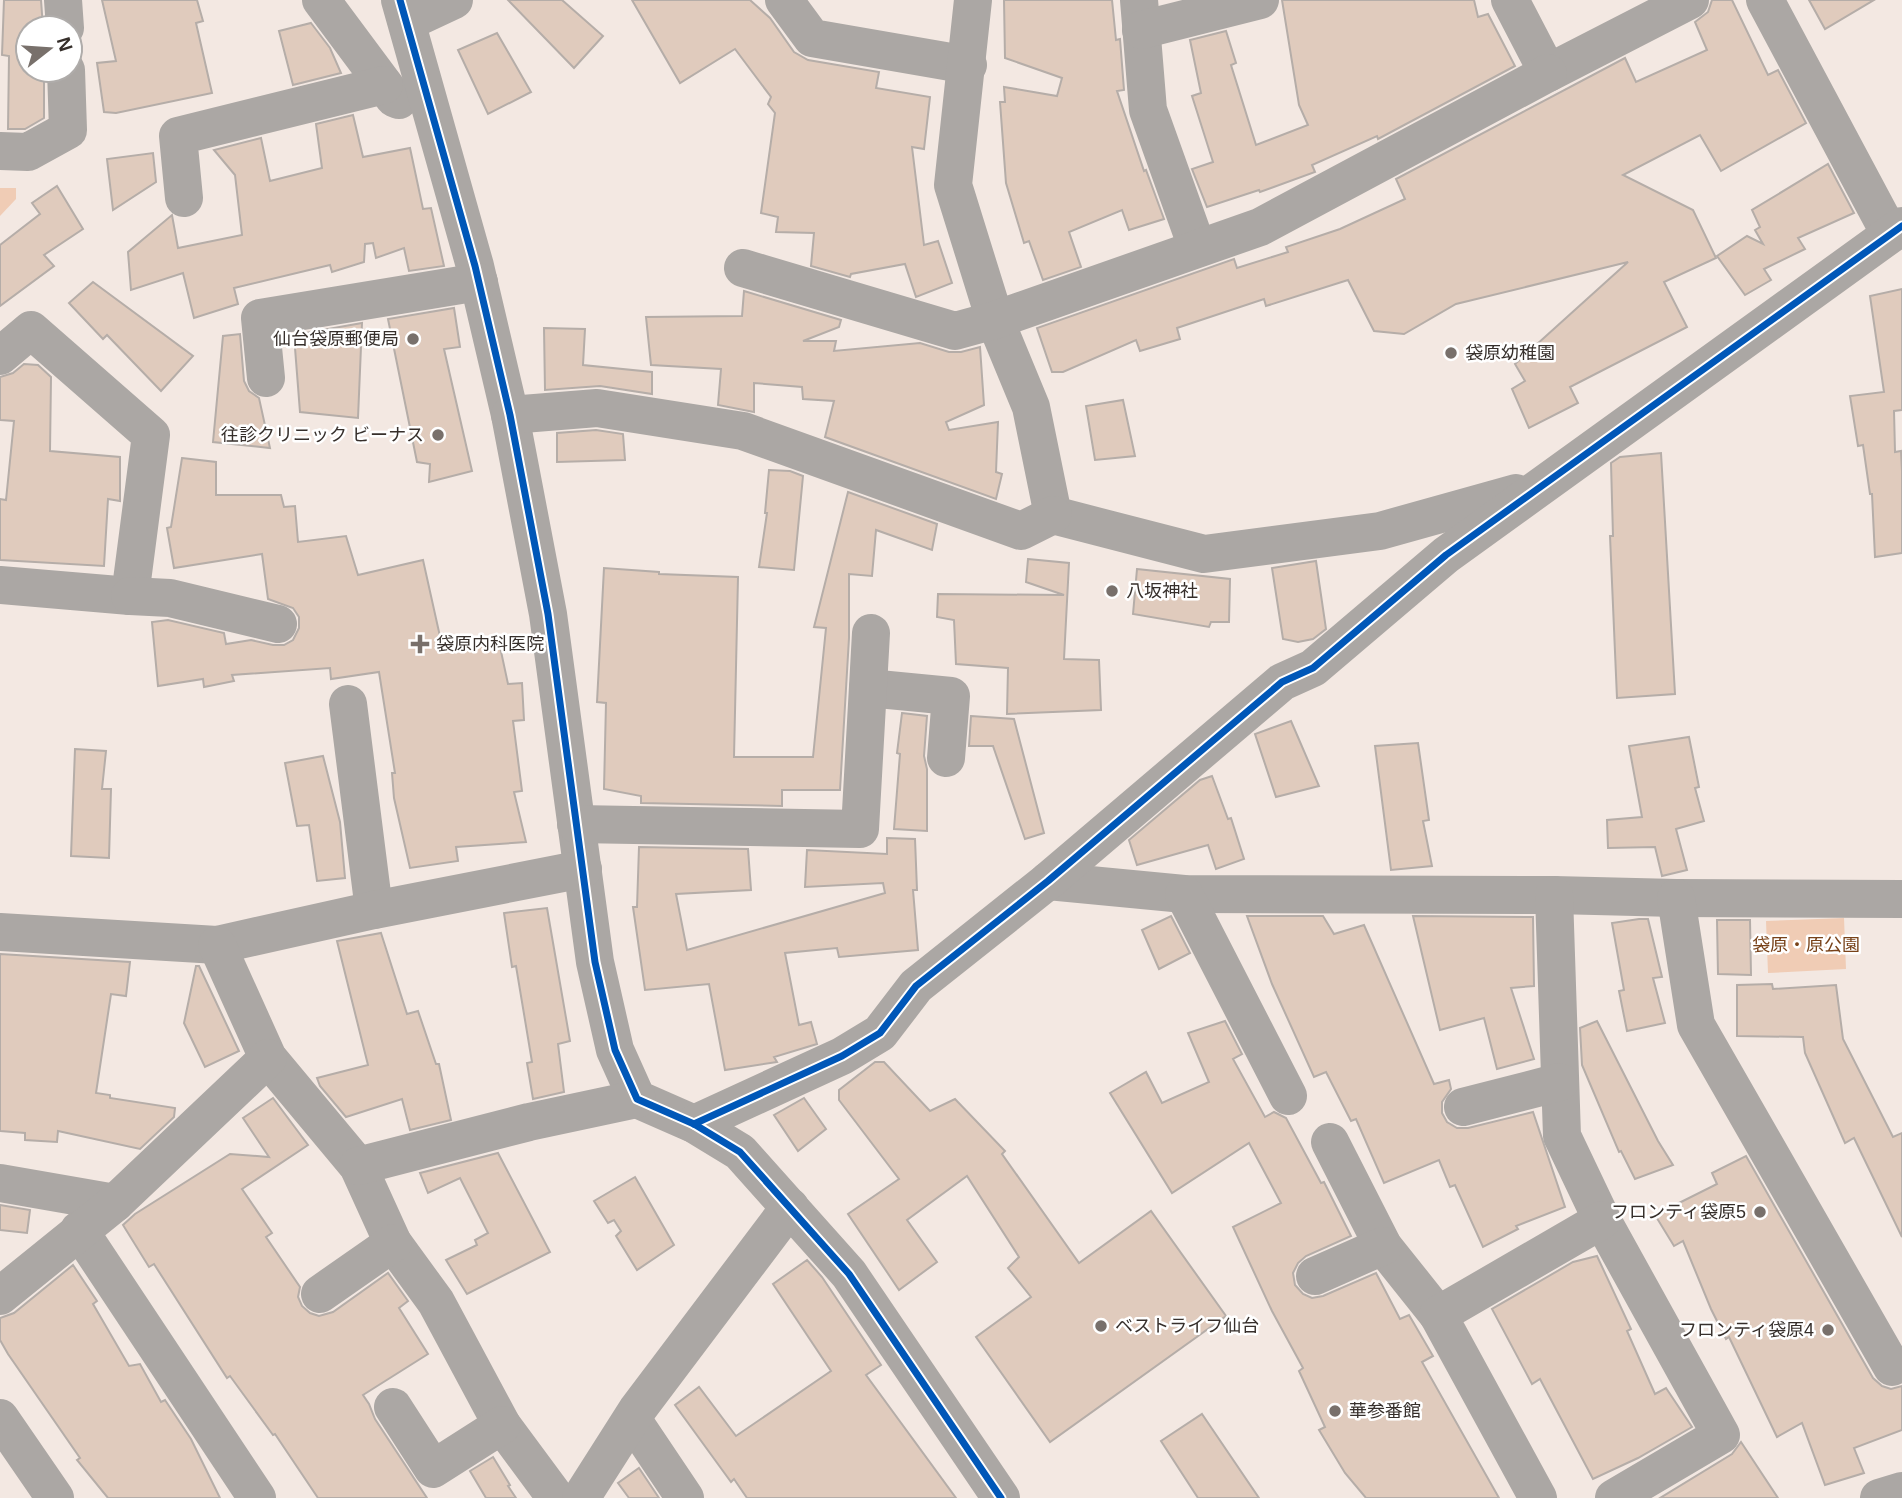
<svg xmlns="http://www.w3.org/2000/svg" width="1902" height="1498" viewBox="0 0 1902 1498" font-family="Arial,'Noto Sans JP',sans-serif">
  <rect width="100%" height="100%" fill="#f3e8e2"/>
  <g fill="#f0ccb5">
    <path d="M0 188H16V199L0 216Z"/>
    <path d="M1844 918 1846 969 1768 973 1766 921Z"/>
  </g>
  <g fill="#e0cbbd" stroke="#b5ada8" stroke-width="2">
    <path d="M4 0H41L43 28H28V70H44V118L25 129H8L9 56 2 55Z"/>
    <path d="M102 0H197L203 21 196 23 212 93 116 113 104 112 97 63 116 61Z"/>
    <path d="M508 0H562L603 36 574 68Z"/>
    <path d="M632 0H750L770 18 794 52 808 60 879 72 876 88 930 97 924 149 912 147 924 245 938 241 952 283 916 297 905 264 851 274 850 277 811 266 814 233 776 232 778 217 761 213 775 113 768 104 771 97 735 49 680 83Z"/>
    <path d="M1004 0H1112L1116 40 1120 39 1124 90 1117 91 1144 171 1146 170 1164 219 1129 230 1122 210 1069 232 1081 267 1043 280 1029 241 1024 243 1006 183 1000 102H1005L1004 87 1057 96 1062 78 1005 58Z"/>
    <path d="M1282 0H1474L1478 17 1488 14 1515 66 1378 139 1377 136 1312 165 1315 172 1260 192 1259 190 1207 207 1192 169 1213 162 1192 96 1201 93 1190 40 1226 31 1236 63 1231 65 1256 145 1308 125 1299 105Z"/>
    <path d="M1712 0H1732L1768 75 1778 70 1806 123 1721 171 1700 135 1623 175 1693 210 1716 258 1664 282 1687 327 1570 387 1578 403 1529 428 1512 389 1525 381 1515 364 1628 262 1456 304 1404 334 1374 331 1348 280 1266 306 1264 299 1177 328 1180 339 1140 351 1136 340 1063 372H1052L1037 328 1234 259 1237 268 1288 252 1286 247 1340 229 1405 199 1396 179 1625 58 1636 82 1707 50 1695 22 1708 12Z"/>
    <path d="M1809 0H1874L1825 29Z"/>
    <path d="M311 23 330 48 341 73 293 85 279 31Z"/>
    <path d="M497 33 531 92 488 114 458 50Z"/>
    <path d="M353 115 363 157 410 148 423 209 431 208 444 266 409 271 404 248 376 258 373 243 365 244 364 262 332 272 330 265 234 288 238 304 194 318 183 273 131 290 128 252 172 215 178 248 242 235 235 175 214 150 261 138 270 181 322 168 316 124Z"/>
    <path d="M153 153 156 182 113 210 107 159Z"/>
    <path d="M1828 164 1854 213 1798 238 1805 249 1764 269 1771 280 1745 295 1717 256 1747 236 1763 244 1755 230 1760 227 1752 210Z"/>
    <path d="M57 186 83 229 44 255 54 266 0 306V245L40 214 32 203Z"/>
    <path d="M93 282 193 356 161 391 107 335 103 339 69 303Z"/>
    <path d="M1902 289V410L1894 411 1895 452 1901 451 1902 471V553L1875 557 1872 494H1870L1863 445 1858 446 1850 396 1884 392 1870 296Z"/>
    <path d="M744 291 841 320 839 327 803 341H836L834 351 920 343 949 352H961L980 347 984 405 946 422 949 430 998 422 996 472 1002 474 996 499 825 437 834 401 803 399 802 387 754 383V412L718 405 721 369 651 365 646 317 742 316Z"/>
    <path d="M454 308 460 347 444 349 472 471 429 482 430 464 417 462 388 319Z"/>
    <path d="M362 323 358 418 300 412 294 335Z"/>
    <path d="M544 328 585 329 583 365 652 372V394L600 386 545 390Z"/>
    <path d="M240 334 244 381 249 391 259 398 270 448 213 442 223 336Z"/>
    <path d="M24 364 38 365 51 377 50 451 120 457V501L108 499 104 566 0 560V499L6 500 14 421 0 420V377L13 373Z"/>
    <path d="M1123 400 1135 456 1095 460 1086 406Z"/>
    <path d="M596 430 623 434 625 460 557 462V433Z"/>
    <path d="M1661 453 1675 694 1617 698 1610 536H1613L1611 463 1620 457Z"/>
    <path d="M182 458 216 462V495H281L284 507 295 506 298 542 346 536 358 575 423 560 443 650 499 642 508 684 522 683 524 720 513 721 522 791 514 792 526 842 456 847 458 861 410 868 394 798 392 773H395L379 672 331 679 330 668 232 675 234 681 204 687 203 679 158 686 152 622 168 620 224 633 226 644 251 640 273 645H284L293 640 299 628V617L293 608 268 599 262 554 174 568 167 528 171 527Z"/>
    <path d="M769 470 790 471 803 476 794 570 759 567 767 513H765Z"/>
    <path d="M848 492 937 524 932 550 876 530 872 576 849 574V638L840 790H782V806L641 803V796L604 789 606 703 597 702 604 568 659 572V574L738 577 734 757H813L826 628 814 627Z"/>
    <path d="M1028 559 1069 563 1064 659 1099 660 1101 710 1007 714 1008 668 956 664 954 620 937 617 938 594 1064 595 1026 582Z"/>
    <path d="M1316 561 1326 629 1313 639 1298 642 1283 639 1272 568Z"/>
    <path d="M1137 569 1230 579 1229 622H1211L1209 627 1133 614Z"/>
    <path d="M902 713 927 716 924 756 927 769V831L894 829 900 754 897 753Z"/>
    <path d="M971 716 1014 719 1044 833 1025 839 993 746H969Z"/>
    <path d="M1291 721 1319 786 1276 797 1255 734Z"/>
    <path d="M1689 737 1699 787 1695 788 1704 821 1676 829 1687 870 1662 876 1655 847 1608 848 1607 820 1642 817 1629 746Z"/>
    <path d="M1418 743 1429 820 1423 821 1432 866 1391 870 1375 746Z"/>
    <path d="M75 749 106 751 102 789H111L109 858 71 856Z"/>
    <path d="M323 756 340 822 345 878 317 881 309 825 297 826 285 763Z"/>
    <path d="M1212 776 1228 819 1231 818 1244 859 1216 869 1208 845 1137 865 1129 840 1200 780Z"/>
    <path d="M887 838 915 839 917 890H913L918 950 839 957 837 948 785 953 799 1025 811 1022 817 1044 774 1057 777 1062 725 1070 709 984 645 990 633 907H637L639 847 748 849 751 890 676 894 687 950 885 893 883 883 805 887 807 850 887 854Z"/>
    <path d="M547 908 570 1041 558 1044 564 1092 533 1099 527 1063 532 1062 516 966 512 967 504 913Z"/>
    <path d="M1171 916 1190 953 1159 969 1142 930Z"/>
    <path d="M1247 916H1323L1334 934 1364 925 1434 1084 1449 1080 1451 1089 1442 1102V1113L1447 1122 1457 1128H1468L1533 1112 1565 1207 1516 1226 1518 1229 1483 1247 1455 1185 1450 1187 1439 1160 1384 1183 1356 1119 1351 1121 1326 1072 1314 1077 1272 984Z"/>
    <path d="M1413 916 1533 917 1534 986 1511 988 1534 1059 1497 1069 1484 1018 1440 1030Z"/>
    <path d="M1639 919H1648L1662 977 1653 978 1665 1023 1627 1031 1619 991 1624 990 1612 923Z"/>
    <path d="M1717 920H1750L1751 975 1718 974Z"/>
    <path d="M381 933 407 1014 418 1011 436 1064H439L451 1120 410 1130 402 1099 346 1117 320 1086 317 1078 368 1065 337 941Z"/>
    <path d="M0 954 130 962 126 996 111 994 96 1093 110 1095V1098L175 1108 174 1117 140 1149 58 1131 57 1142 25 1140V1133L0 1131Z"/>
    <path d="M196 966H199L239 1051 205 1067 184 1023Z"/>
    <path d="M1772 984 1773 989 1836 985 1843 1039 1893 1137 1902 1133V1237L1854 1138 1845 1143 1805 1053 1803 1037 1737 1036V985Z"/>
    <path d="M1225 1021 1242 1054 1233 1059 1265 1117 1274 1112 1286 1118 1321 1183 1324 1182 1351 1236 1306 1256 1298 1263 1293 1273 1295 1285 1303 1294 1312 1298 1323 1296 1376 1273 1400 1319 1409 1315 1433 1356 1422 1362 1499 1498H1366L1345 1473 1319 1430 1325 1427 1299 1371 1303 1368 1272 1311 1233 1227 1281 1203 1249 1143 1172 1193 1110 1093 1146 1072 1162 1103 1209 1082 1188 1033Z"/>
    <path d="M1597 1021 1658 1141 1673 1165 1635 1179 1621 1151 1619 1152 1582 1065 1580 1028Z"/>
    <path d="M875 1062H884L930 1111 955 1099 1005 1151 1002 1154 1079 1263 1151 1211 1226 1316 1050 1442 976 1337 1031 1297 1008 1268 1019 1257 967 1176 907 1220 937 1262 899 1290 848 1214 899 1179 839 1100V1090Z"/>
    <path d="M273 1098 308 1145 242 1189 272 1233 266 1237 300 1287 298 1297 302 1306 310 1313 319 1316 333 1312 388 1273 408 1301 399 1308 428 1354 363 1395 369 1404 375 1419 427 1498H318L275 1434 273 1435 230 1376 227 1378 154 1264 149 1267 123 1225 135 1214 230 1154 269 1157 243 1118Z"/>
    <path d="M804 1098 826 1129 798 1151 774 1115Z"/>
    <path d="M498 1153 550 1252 467 1294 446 1260 477 1245 475 1240 488 1233 460 1178 428 1193 420 1173Z"/>
    <path d="M1746 1156 1873 1378 1882 1386 1891 1389 1902 1386V1430L1854 1448 1864 1473 1825 1485 1802 1423 1777 1437 1729 1337 1726 1339 1711 1309 1683 1241 1674 1246 1655 1215 1717 1184 1712 1173Z"/>
    <path d="M635 1177 674 1245 637 1270 616 1236 621 1231 614 1220 608 1223 594 1201Z"/>
    <path d="M0 1205 30 1210 27 1233 0 1230Z"/>
    <path d="M1597 1256 1631 1329 1627 1331 1655 1394 1666 1388 1692 1427 1638 1458 1593 1479 1540 1379 1532 1384 1492 1309 1573 1262Z"/>
    <path d="M807 1260 822 1277 881 1365 866 1375 956 1498H747L734 1479 731 1482 675 1405 699 1387 736 1436 831 1371 773 1284Z"/>
    <path d="M73 1265 97 1301 93 1304 129 1366 140 1364 161 1402 165 1400 191 1439 220 1498H108L77 1460 80 1458 8 1354 0 1340V1318L14 1313Z"/>
    <path d="M1202 1414 1259 1498H1198L1161 1441Z"/>
    <path d="M1741 1442 1778 1498H1660L1732 1454Z"/>
    <path d="M493 1457 510 1485 508 1486 516 1498H486L470 1471Z"/>
    <path d="M639 1468 659 1498H629L618 1483Z"/>
  </g>
  <g fill="none" stroke-linecap="round" stroke-linejoin="round">
    <g stroke="#aba7a4" stroke-width="38">
      <path d="M63 0 65 28"/>
      <path d="M321 0 394 98 399 100"/>
      <path d="M400 0 475 266 510 415 548 614 595 962 615 1050 637 1099 694 1124 740 1152 849 1274 1001 1498"/>
      <path d="M784 0 812 38 968 65"/>
      <path d="M973 0 953 185 995 320 1031 407 1053 515 1204 554 1380 531 1516 493"/>
      <path d="M1139 0 1148 110 1197 247"/>
      <path d="M1510 0 1548 73 1690 0"/>
      <path d="M1765 0 1890 234"/>
      <path d="M407 22 454 0"/>
      <path d="M1141 30 1260 0"/>
      <path d="M0 151 28 152 68 130 66 70"/>
      <path d="M184 198 178 136 384 85"/>
      <path d="M743 268 955 331 995 320 1260 227 1548 73"/>
      <path d="M0 356 31 330 151 435 130 596 0 585"/>
      <path d="M266 378 260 318 479 282"/>
      <path d="M510 415 597 408 743 431 1021 531 1053 515"/>
      <path d="M130 596 170 598 278 624"/>
      <path d="M868 688 951 696 946 758"/>
      <path d="M348 704 374 910"/>
      <path d="M576 824 860 829 871 633"/>
      <path d="M1048 881 1184 894 1554 895 1676 898 1902 899"/>
      <path d="M1184 894 1288 1096"/>
      <path d="M1554 895 1562 1136 1602 1220 1721 1435 1614 1498"/>
      <path d="M1676 898 1696 1025 1892 1367"/>
      <path d="M0 932 217 945 374 910 583 869"/>
      <path d="M217 945 268 1058 358 1166 393 1243 436 1302 502 1425 556 1498"/>
      <path d="M1463 1107 1560 1082"/>
      <path d="M694 1124 842 1056 880 1033 916 986 1048 881 1282 682 1313 668 1446 555 1902 226"/>
      <path d="M1330 1142 1383 1246 1438 1315"/>
      <path d="M358 1166 529 1122 637 1099"/>
      <path d="M0 1183 115 1203"/>
      <path d="M79 1230 257 1498"/>
      <path d="M1315 1276 1383 1246"/>
      <path d="M320 1294 393 1243"/>
      <path d="M0 1296 115 1203 268 1058"/>
      <path d="M393 1407 433 1469 502 1425"/>
      <path d="M0 1418 55 1498"/>
      <path d="M632 1419 685 1498"/>
      <path d="M581 1498 637 1410 790 1207"/>
      <path d="M1538 1498 1438 1315 1602 1220"/>
      <path d="M1879 1498 1902 1491"/>
    </g>
    <defs>
      <g id="cycleway">
        <path d="M400 0 475 266 510 415 548 614 595 962 615 1050 637 1099 694 1124 740 1152 849 1274 1001 1498"/>
        <path d="M694 1124 842 1056 880 1033 916 986 1048 881 1282 682 1313 668 1446 555 1902 226"/>
      </g>
    </defs>
    <use href="#cycleway" stroke="#fff" stroke-width="11"/>
    <use href="#cycleway" stroke="#0057b8" stroke-width="7"/>
  </g>
  <g fill="#78706b" stroke="#fff" stroke-width="2.5">
    <circle cx="413" cy="339" r="7"/>
    <circle cx="1451" cy="353" r="7"/>
    <circle cx="438" cy="435" r="7"/>
    <circle cx="1112" cy="591" r="7"/>
    <path d="M416.5 633.5h7v7h7v7h-7v7h-7v-7h-7v-7h7z"/>
    <circle cx="1760" cy="1212" r="7"/>
    <circle cx="1101" cy="1326" r="7"/>
    <circle cx="1828" cy="1330" r="7"/>
    <circle cx="1335" cy="1411" r="7"/>
  </g>
  <g text-anchor="middle" stroke-width="5" stroke-linejoin="round" paint-order="stroke">
    <g font-size="18" fill="#362f2b" stroke="#fff" text-anchor="start">
      <text x="399" y="345" text-anchor="end">仙台袋原郵便局</text>
      <text x="1465" y="359">袋原幼稚園</text>
      <text x="424" y="441" text-anchor="end">往診クリニック ビーナス</text>
      <text x="1126" y="597">八坂神社</text>
      <text x="436" y="650">袋原内科医院</text>
      <text x="1746" y="1218" text-anchor="end">フロンティ袋原5</text>
      <text x="1115" y="1332">ベストライフ仙台</text>
      <text x="1814" y="1336" text-anchor="end">フロンティ袋原4</text>
      <text x="1349" y="1417">華参番館</text>
    </g>
    <g font-size="18" fill="#784219" stroke="#fff">
      <text x="1806" y="951">袋原・原公園</text>
    </g>
  </g>
  <g transform="translate(49 49) rotate(73)"><circle r="33" fill="#ffffff" stroke="#afacaa" stroke-width="2"/>
  <path d="M0-5L12 26L0 18L-12 26Z" fill="#78706b"/>
  <text y="-10" font-size="19" font-weight="bold" text-anchor="middle" fill="#362f2b">N</text>
  </g>
</svg>
